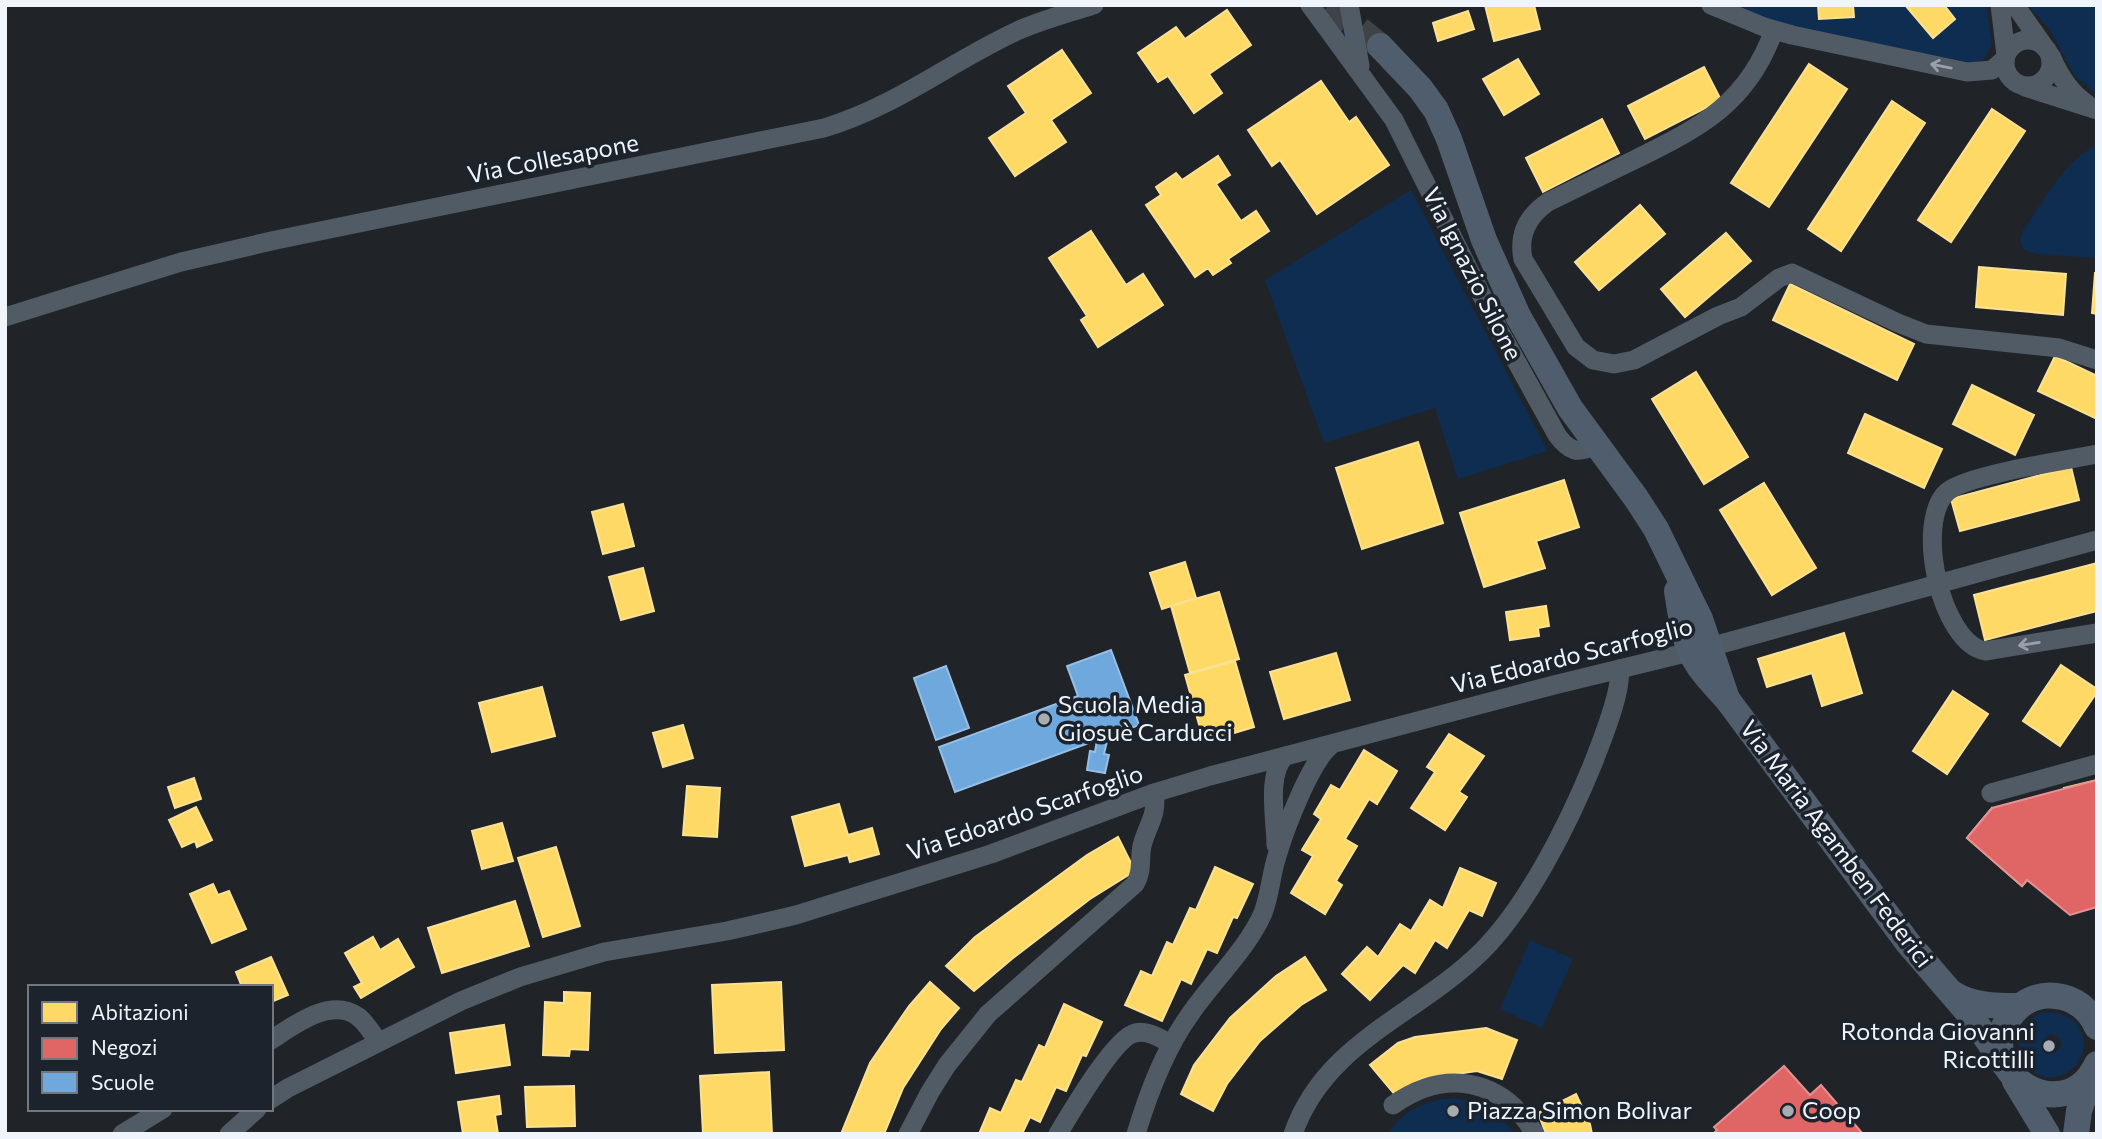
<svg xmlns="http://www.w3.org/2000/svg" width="2102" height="1139" viewBox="0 0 2102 1139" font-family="Commissioner,sans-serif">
  <rect width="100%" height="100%" fill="#202428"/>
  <g fill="#0e2d51" fill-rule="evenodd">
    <path d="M1317 5H1344L1349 38 1342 42Z"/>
    <path d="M1745 5H1986L1992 45 1984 59 1972 63 1823 35 1744 11Z"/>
    <path d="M2027 5H2097V94L2075 76 2048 27Z"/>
    <path d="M2097 145V258L2037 254 2024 250 2020 240 2023 230C2044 202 2064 160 2097 145Z"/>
    <path d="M1411 190 1548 451 1458 479 1435 408 1324 443 1265 280Z"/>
    <path d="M1530 940 1573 959 1542 1028 1500 1009Z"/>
    <path d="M2044 1012C2066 1011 2088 1025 2083 1051 2081 1060 2075 1067 2068 1072 2028 1096 1994 1031 2044 1012ZM2050 1034C2058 1035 2062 1039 2061 1046L2055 1053H2049L2042 1047 2043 1040Z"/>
    <path d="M1454 1098C1480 1101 1500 1113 1515 1134H1388C1403 1109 1427 1100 1454 1098Z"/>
  </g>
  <g fill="#ffd966" stroke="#fae193" stroke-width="2">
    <path d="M1485 5H1534L1540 29 1494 41Z"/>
    <path d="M1818 5H1853L1854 17 1819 19Z"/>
    <path d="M1905 5H1944L1955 19 1933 38Z"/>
    <path d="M1227 10 1251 45 1209 74 1222 93 1194 113 1168 76 1158 82 1138 53 1176 27 1185 39Z"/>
    <path d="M1468 11 1474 29 1438 41 1433 23Z"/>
    <path d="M1062 50 1091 93 1051 120 1066 142 1015 176 989 138 1026 113 1008 86Z"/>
    <path d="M1518 59 1539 94 1504 115 1483 79Z"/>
    <path d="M1809 64 1847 89 1769 207 1731 183Z"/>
    <path d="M1704 67 1721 100 1645 139 1628 106Z"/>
    <path d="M1321 81 1349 122 1356 117 1389 165 1317 214 1280 160 1272 166 1248 130Z"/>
    <path d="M1892 101 1925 123 1841 251 1808 229Z"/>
    <path d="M1992 109 2025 131 1951 242 1918 220Z"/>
    <path d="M1602 119 1619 153 1543 192 1526 158Z"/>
    <path d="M1218 156 1230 175 1216 184 1241 221 1256 211 1269 231 1228 259 1231 263 1213 275 1208 268 1195 277 1146 205 1161 195 1156 187 1176 173 1182 180Z"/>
    <path d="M1640 205 1665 234 1599 290 1575 262Z"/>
    <path d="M1091 231 1126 285 1143 274 1163 305 1098 347 1081 320 1087 316 1049 258Z"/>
    <path d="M1726 233 1751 261 1685 317 1661 289Z"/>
    <path d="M1979 267 2066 274 2063 315 1976 307Z"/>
    <path d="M2095 273H2097V314L2092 313Z"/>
    <path d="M1790 284 1914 344 1897 380 1773 320Z"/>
    <path d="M2055 356 2097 376V419L2038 391Z"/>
    <path d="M1696 372 1748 457 1704 484 1652 399Z"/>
    <path d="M1972 385 2034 415 2015 455 1953 424Z"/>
    <path d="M1865 414 1942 449 1924 488 1848 453Z"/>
    <path d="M1418 442 1443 523 1362 549 1336 468Z"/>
    <path d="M2071 467 2079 500 1960 531 1951 499Z"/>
    <path d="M1564 480 1579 527 1536 541 1545 568 1484 587 1460 513Z"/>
    <path d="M1764 483 1816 568 1772 595 1720 510Z"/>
    <path d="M623 504 634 546 603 554 592 512Z"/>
    <path d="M1185 562 1196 598 1162 609 1150 573Z"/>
    <path d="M2097 563V611L1985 640 1974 595Z"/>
    <path d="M643 568 654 611 621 620 609 577Z"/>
    <path d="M1219 592 1239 659 1190 673 1171 606Z"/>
    <path d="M1546 606 1549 626 1538 628 1539 636 1510 640 1506 612Z"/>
    <path d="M1844 633 1862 693 1822 706 1812 673 1767 687 1758 659Z"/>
    <path d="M1336 653 1350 700 1284 719 1270 672Z"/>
    <path d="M1235 661 1254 727 1204 742 1185 675Z"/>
    <path d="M2061 665 2097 689V692L2060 746 2023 721Z"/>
    <path d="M542 687 555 736 492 752 479 703Z"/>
    <path d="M1953 691 1988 714 1947 774 1913 751Z"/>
    <path d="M683 725 693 758 663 767 653 733Z"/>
    <path d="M1449 734 1484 756 1459 792 1467 797 1445 830 1411 808 1435 772 1427 767Z"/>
    <path d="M1364 750 1397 771 1377 804 1369 799 1345 839 1357 846 1336 881 1342 885 1325 914 1291 893 1313 856 1302 850 1321 819 1314 814 1331 785 1340 790Z"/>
    <path d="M194 778 201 799 175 808 168 787Z"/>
    <path d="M2097 780V887L2087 889 2064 788Z"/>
    <path d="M687 786 720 788 717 837 683 835Z"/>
    <path d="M839 804 848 835 872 828 879 854 850 862 848 855 805 866 792 817Z"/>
    <path d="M2007 806 2048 840 2039 850 2047 856 2022 886 1967 838 1992 808 2000 815Z"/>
    <path d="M196 807 212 840 197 847 195 841 182 847 169 820Z"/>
    <path d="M502 823 513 861 482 869 472 831Z"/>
    <path d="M1118 837 1135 871 1090 899 1013 958 974 991 946 966 975 937 1087 855Z"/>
    <path d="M556 847 580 926 543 937 518 858Z"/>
    <path d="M1215 867 1253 884 1237 918 1233 917 1217 953 1207 949 1191 984 1181 979 1162 1021 1125 1005 1141 971 1152 976 1167 942 1173 945 1190 908 1196 910Z"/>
    <path d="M1460 868 1496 883 1482 916 1469 910 1447 948 1435 940 1415 973 1403 965 1370 1000 1342 974 1367 947 1378 957 1400 924 1411 931 1430 900 1443 908Z"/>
    <path d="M213 884 218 895 229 891 246 929 212 943 190 894Z"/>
    <path d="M515 901 529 946 442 973 428 928Z"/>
    <path d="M373 937 380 950 398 939 414 967 361 998 354 987 362 983 345 953Z"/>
    <path d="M271 957 288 995 271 1002V987H242L236 972Z"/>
    <path d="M1305 957 1326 990 1301 1005 1260 1041 1227 1084 1213 1111 1181 1094 1194 1065 1230 1018 1276 976Z"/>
    <path d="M781 982 784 1050 715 1053 712 985Z"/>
    <path d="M930 982 959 1008 941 1029 903 1088 884 1134H841L870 1063 909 1006Z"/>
    <path d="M564 992 590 993 588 1050 570 1049 569 1056 543 1055 545 1002 564 1003Z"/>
    <path d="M1064 1004 1102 1022 1086 1056 1082 1055 1066 1091 1056 1087 1040 1122 1030 1117 1022 1134H979L990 1108 1001 1113 1016 1080 1022 1082 1039 1045 1045 1048Z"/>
    <path d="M504 1025 510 1065 456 1073 450 1033Z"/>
    <path d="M1486 1028 1517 1040 1502 1079 1477 1071 1421 1079 1396 1096 1370 1065 1398 1043 1415 1037Z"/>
    <path d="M769 1072 772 1134H703L700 1076Z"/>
    <path d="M574 1086 575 1126 527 1127 525 1087Z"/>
    <path d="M1576 1094 1590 1124 1592 1134H1546L1538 1113Z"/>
    <path d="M499 1096 501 1114 495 1115 498 1134H463L458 1102Z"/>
  </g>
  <g fill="#e06666" stroke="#e59193" stroke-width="2">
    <path d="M2097 780V907L2070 915 2027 880 2022 886 1967 838 1992 808Z"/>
    <path d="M1784 1066 1810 1095 1821 1085 1863 1134H1713L1717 1130 1714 1127Z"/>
  </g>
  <g fill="#6fa8dc" stroke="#96bfe6" stroke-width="2">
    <path d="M1111 650 1139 725 1108 737 1104 754 1109 755 1105 773 1087 770 1090 751 1095 752 1097 740 955 792 939 747 1078 696 1067 666Z"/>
    <path d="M946 666 969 728 936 740 914 678Z"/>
  </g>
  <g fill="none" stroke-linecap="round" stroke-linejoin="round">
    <path stroke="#3f4348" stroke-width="26" stroke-dasharray="26 13" stroke-linecap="butt" d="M1329 5 1380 46"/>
    <g stroke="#515b66" stroke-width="19">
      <path d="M1310 5 1394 120 1499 330 1557 435C1568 450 1578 456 1595 444"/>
      <path d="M1349 5 1360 66"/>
      <path d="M1711 5 1764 27 1792 35 1967 72 1992 70 2005 59"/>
      <path d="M2000 5 2006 55"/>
      <path d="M2015 5 2043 45"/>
      <path d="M1774 30C1748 103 1701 127 1636 159 1607 173 1577 188 1548 202 1528 216 1518 234 1523 259L1576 347 1593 360 1614 364 1634 360 1718 316 1741 307 1779 278 1792 273 1898 323 1926 334 2059 348 2097 360"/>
      <circle cx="2028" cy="63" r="23"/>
      <path d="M2051 56C2059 75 2069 92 2087 104"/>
      <path d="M2025 87 2097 110"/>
      <path d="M5 317 181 262 276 240 824 128C897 106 950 62 1017 31 1042 20 1068 13 1094 5"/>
      <path d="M2097 454C2068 460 1965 475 1947 492 1914 522 1941 643 1985 651L2097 633"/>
      <path d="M1991 793 2097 764"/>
      <path d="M1276 845C1276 821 1266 774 1285 756"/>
      <path d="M271 1040C293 1026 330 997 357 1016 366 1022 372 1033 378 1042"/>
      <path d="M271 1099 288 1088 461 1001 520 977 604 952 727 931 796 915 991 854 1154 793 1210 776 1554 685 1710 647 2097 540"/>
      <path d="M1393 1105C1445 1068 1502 1078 1535 1134"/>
      <path d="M122 1134 163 1109"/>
      <path d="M229 1134 257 1109"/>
      <path d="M908 1134 930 1092 947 1065 988 1014 1135 884C1143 871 1139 860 1142 846 1147 825 1158 816 1154 793"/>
      <path d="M1058 1134C1070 1114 1115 1037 1135 1033 1148 1030 1160 1038 1171 1044"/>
      <path d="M1136 1134C1149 1091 1165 1049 1191 1013 1213 981 1248 948 1263 913 1270 895 1271 874 1277 856 1285 829 1310 763 1330 746"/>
      <path d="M1293 1134C1325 1042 1416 1016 1481 952 1527 907 1570 821 1594 761 1602 740 1623 689 1619 669"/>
    </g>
    <g stroke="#505d6c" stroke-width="26">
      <path d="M1380 46 1420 88 1436 110 1449 139 1484 240 1518 316 1570 408 1636 498 1656 529 1700 619 1727 699"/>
      <path d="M1677 591C1686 648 1686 656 1727 699L1908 943 1971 1016 2005 1065"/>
      <path d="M1952 993C1971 1006 1997 1006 2019 1006"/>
      <path d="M2097 1027C2090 1010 2075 998 2056 996 2040 994 2024 1000 2013 1013 1965 1068 2065 1134 2097 1064"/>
      <path d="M2015 1081 2047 1134"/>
      <path d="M2076 1134 2079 1111 2092 1073"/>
    </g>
  </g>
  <defs><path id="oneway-shaft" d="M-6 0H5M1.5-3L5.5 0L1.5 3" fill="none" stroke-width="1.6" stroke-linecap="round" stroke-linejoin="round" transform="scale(1.75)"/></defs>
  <g stroke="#99a0aa">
    <use href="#oneway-shaft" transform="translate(1941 66) rotate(-169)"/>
    <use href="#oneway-shaft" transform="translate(2029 644) rotate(171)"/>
  </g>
  <g fill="#a7acb2" stroke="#1c232c" stroke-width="2.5">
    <circle cx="1044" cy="719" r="7"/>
    <circle cx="2049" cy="1046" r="7"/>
    <circle cx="1453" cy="1111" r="7"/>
    <circle cx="1788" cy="1111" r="7"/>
  </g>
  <g text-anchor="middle" stroke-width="7" stroke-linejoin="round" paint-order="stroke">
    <g font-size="24" fill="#f0f5fc" stroke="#1c232c">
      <text transform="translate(553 159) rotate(-11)" y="8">Via Collesapone</text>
      <text transform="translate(1472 274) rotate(63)" y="8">Via Ignazio Silone</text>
      <text transform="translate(1572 656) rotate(-14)" y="8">Via Edoardo Scarfoglio</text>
      <text transform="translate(1025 813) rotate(-19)" y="8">Via Edoardo Scarfoglio</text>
      <text transform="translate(1836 844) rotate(53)" y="8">Via Maria Agamben Federici</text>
    </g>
    <g font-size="24" fill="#f0f5fc" stroke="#1c232c" text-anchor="start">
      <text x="1058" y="713">Scuola Media<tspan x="1058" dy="28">Giosuè Carducci</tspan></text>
      <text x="2035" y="1040" text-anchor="end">Rotonda Giovanni<tspan x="2035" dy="28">Ricottilli</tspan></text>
      <text x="1467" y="1119">Piazza Simon Bolivar</text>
      <text x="1802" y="1119">Coop</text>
    </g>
  </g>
  <rect width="2102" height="1139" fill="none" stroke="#f0f5fc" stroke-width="14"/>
  <rect x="28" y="985" width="245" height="126" fill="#1c232c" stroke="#71777f" stroke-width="2"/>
  <rect x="42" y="1002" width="35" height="21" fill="#ffd966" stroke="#71777f" stroke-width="2"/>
  <text x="91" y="1020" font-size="21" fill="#f0f5fc">Abitazioni</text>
  <rect x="42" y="1038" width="35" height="21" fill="#e06666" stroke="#71777f" stroke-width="2"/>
  <text x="91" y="1055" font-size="21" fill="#f0f5fc">Negozi</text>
  <rect x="42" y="1072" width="35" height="21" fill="#6fa8dc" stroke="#71777f" stroke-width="2"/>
  <text x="91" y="1090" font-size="21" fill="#f0f5fc">Scuole</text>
</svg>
